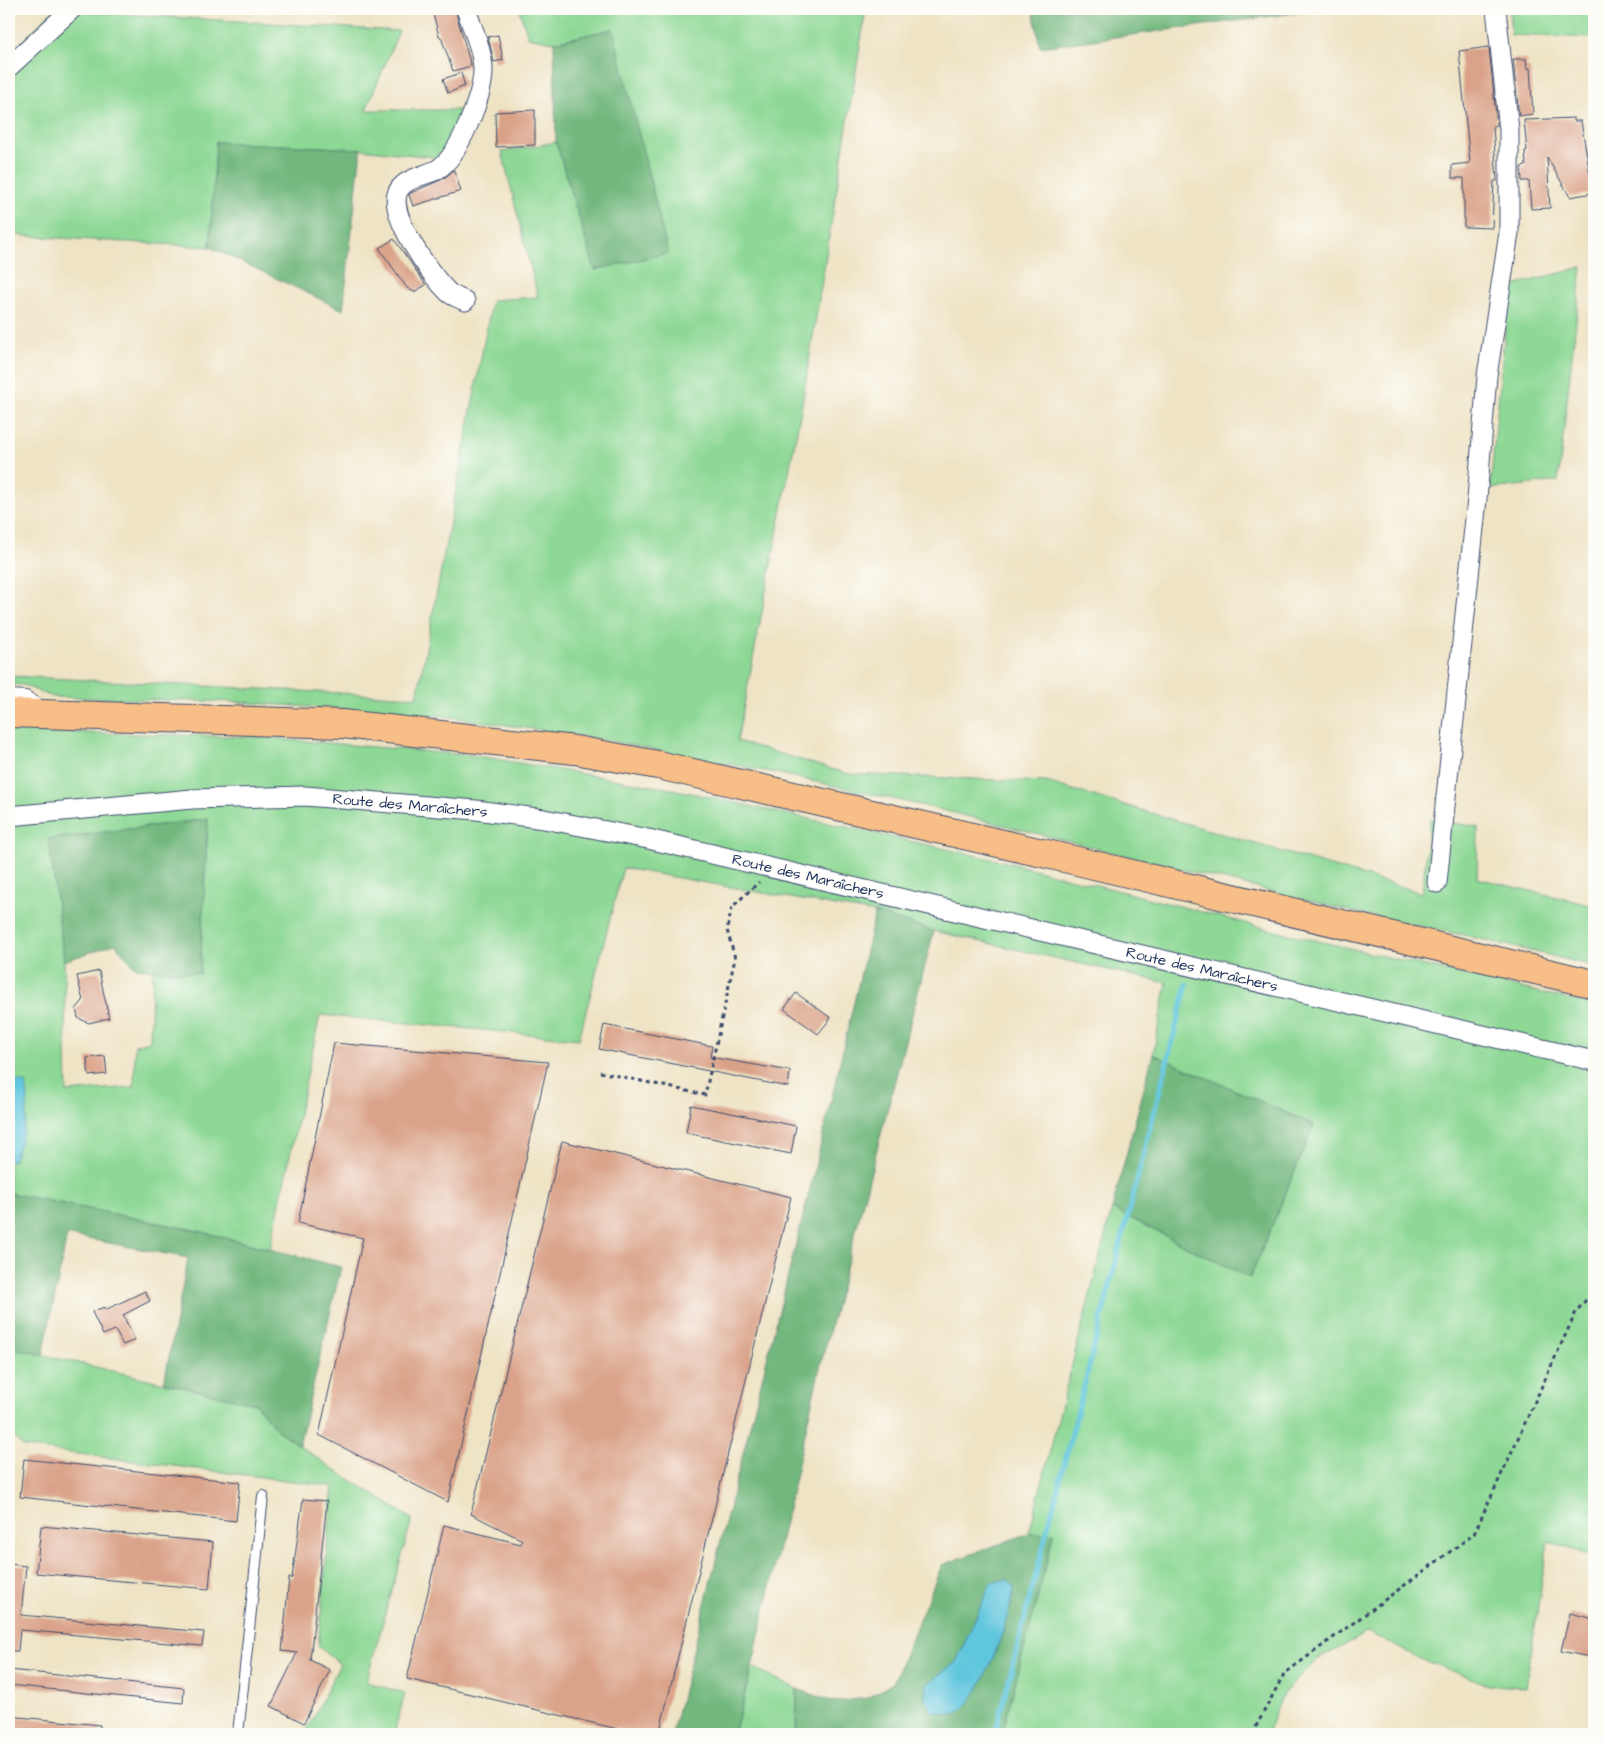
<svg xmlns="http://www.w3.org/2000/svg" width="1603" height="1743" viewBox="0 0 1603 1743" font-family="'Architects Daughter',sans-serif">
  <rect width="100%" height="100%" fill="#fdfcf7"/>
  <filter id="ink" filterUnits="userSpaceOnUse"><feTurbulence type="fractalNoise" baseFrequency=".02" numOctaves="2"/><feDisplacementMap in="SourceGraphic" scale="10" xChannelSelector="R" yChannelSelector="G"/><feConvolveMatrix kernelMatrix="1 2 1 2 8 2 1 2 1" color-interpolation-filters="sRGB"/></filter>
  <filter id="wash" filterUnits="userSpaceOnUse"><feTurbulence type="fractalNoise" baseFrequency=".0096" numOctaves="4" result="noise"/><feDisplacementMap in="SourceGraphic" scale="20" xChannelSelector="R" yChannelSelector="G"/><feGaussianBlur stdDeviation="1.12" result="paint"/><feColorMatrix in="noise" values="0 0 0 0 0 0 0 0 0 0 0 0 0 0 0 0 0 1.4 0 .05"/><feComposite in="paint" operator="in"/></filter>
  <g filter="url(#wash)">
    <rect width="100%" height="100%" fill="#eee3c4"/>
    <g fill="#8dd895" stroke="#54847a" fill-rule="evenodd">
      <path d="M54 9H88L89 12 399 31 366 110H463L442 158 361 149 216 142 210 247 9 235V55Z"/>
      <path d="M519 9H866L801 410 737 741 848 774 1046 782 1422 893 1430 819 1478 827 1477 878 1594 906V966L1468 936 1366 915 934 808 776 773 588 737 445 716 237 702 53 697 23 685 9 684V676L417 697 492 300 538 297 502 152 556 142 595 270 613 29 554 42 528 37Z"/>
      <path d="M1509 9H1594V38L1511 35Z"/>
      <path d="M1582 267 1558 481 1490 489 1509 287Z"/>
      <path d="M9 731 258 737 478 756 677 790 1010 863 1284 933 1594 1005V1557L1548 1541 1526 1687 1489 1685 1418 1658 1369 1632 1317 1660 1283 1694 1267 1734H1002L1054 1534 1029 1533 1112 1209 1250 1278 1314 1125 1153 1054 1167 983 934 931 875 913 623 868 579 1039 320 1015 270 1249 194 1230 9 1193ZM208 819 200 973 153 969 150 1041 135 1045 134 1087 67 1092 64 961 49 839Z"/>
      <path d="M9 1347 256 1404 279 1431 330 1467 412 1519 366 1682 405 1693 394 1734H305L340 1664 318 1646 333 1486 23 1447 11 1434 13 1377H9Z"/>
      <path d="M752 1667 797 1689 796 1734H734Z"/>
    </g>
    <g fill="#72b87e" stroke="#46746e" fill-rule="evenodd">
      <path d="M1033 9H1326L1040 47Z"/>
      <path d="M613 29 668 253 595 270 556 142 554 42Z"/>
      <path d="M216 142 361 149 343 310 210 247Z"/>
      <path d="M208 819 200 974 136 968 115 944 64 961 49 839Z"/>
      <path d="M875 913 934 931 820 1367 752 1667 734 1734H672L813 1177Z"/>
      <path d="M1153 1054 1314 1125 1250 1278 1112 1209Z"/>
      <path d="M9 1193 194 1230 341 1267 299 1445 278 1431 256 1404 164 1383 188 1258 67 1235 43 1355 9 1347Z"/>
      <path d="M1029 1533H1054L1002 1734H796L797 1689 834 1702 868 1698 893 1683 942 1565ZM1012 1603 1008 1612 925 1695 927 1684 956 1662 964 1645Z"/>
    </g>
    <g fill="#61c6de" stroke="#3e7a9e">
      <path d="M9 1080 26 1083C31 1109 23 1137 13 1161L9 1160Z"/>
      <path d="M1007 1579 1014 1587C1011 1614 983 1698 959 1712 951 1717 938 1713 930 1710L925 1695 927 1684 956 1662 991 1583Z"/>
    </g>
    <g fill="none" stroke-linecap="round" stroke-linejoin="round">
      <path stroke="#61c6de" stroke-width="5" d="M995 1734 1187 984"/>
    </g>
    <g id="blocks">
      <g fill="#daa389">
        <path d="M439 9H455L471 66 453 71 441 37 439 36 433 14 440 12Z"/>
        <path d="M498 35 503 60 494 62 488 37Z"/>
        <path d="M1489 47 1497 126H1493L1497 181H1494L1492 228 1464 227V178H1452V165L1470 163 1459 51Z"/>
        <path d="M1513 59H1526L1527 68H1530L1533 114 1519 116Z"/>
        <path d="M461 73 465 86 448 93 443 79Z"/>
        <path d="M535 110V145L496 147 495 112Z"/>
        <path d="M1574 118V121H1581L1593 193 1570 197 1547 157 1550 208 1531 209 1529 181H1522L1521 167 1526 166 1525 151H1527L1524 120Z"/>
        <path d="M454 170 461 191 413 206 409 195 411 193 443 179Z"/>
        <path d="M394 239 426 285 414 292 407 288 379 248Z"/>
        <path d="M99 971 109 1018 89 1023 78 1018 76 1009 83 1001 77 976Z"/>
        <path d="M796 993 831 1018 818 1034 784 1009Z"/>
        <path d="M604 1025 712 1046 710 1057 790 1071 788 1087 599 1049Z"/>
        <path d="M334 1043 548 1062 448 1502 319 1435 363 1238 298 1223Z"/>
        <path d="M105 1056 107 1074 89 1076 87 1058Z"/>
        <path d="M691 1105 796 1126 791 1154 686 1133Z"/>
        <path d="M562 1141 791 1197 659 1734H639L407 1679 444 1525 521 1544 522 1540 471 1514Z"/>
        <path d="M145 1291 150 1301 123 1315 135 1340 123 1345 115 1330 103 1335 92 1312 104 1307 105 1310Z"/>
        <path d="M24 1459 240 1482 236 1521 20 1497Z"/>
        <path d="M303 1499 327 1501 310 1660 330 1670 304 1723 271 1706 297 1653 282 1651 289 1578H292Z"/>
        <path d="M41 1526 213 1542 209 1589 36 1573Z"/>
        <path d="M9 1564 26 1566 21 1615 204 1632 202 1646 20 1630 18 1651H9Z"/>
        <path d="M1570 1613 1594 1619V1658L1561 1651Z"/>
        <path d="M9 1670 184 1688 183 1703 9 1685Z"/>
        <path d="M9 1716 100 1725V1734H52L9 1730Z"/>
      </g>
    </g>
  </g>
  <g filter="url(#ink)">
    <use href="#blocks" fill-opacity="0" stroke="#3b4a6d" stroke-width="1"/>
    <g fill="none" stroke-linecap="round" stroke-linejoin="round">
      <defs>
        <g id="service">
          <path d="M9 695 26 696 43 707"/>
          <path d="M238 1734 263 1496"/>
        </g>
        <g id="minor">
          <path d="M9 67 72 9"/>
          <path d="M465 301C459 298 452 296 448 292 431 275 390 218 397 194 402 178 426 176 438 169 459 156 483 95 483 71 483 50 472 28 466 9"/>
          <path d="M9 816 192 799 305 796 476 810 544 819 648 839 1594 1061"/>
          <path d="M1437 883 1477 499 1487 376 1509 233V130L1496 9"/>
        </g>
        <path id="primary" d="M9 713 343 724 575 750 658 765 1073 860 1594 984"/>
      </defs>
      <use href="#service" stroke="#3b4a6d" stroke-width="12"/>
      <use href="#minor" stroke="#3b4a6d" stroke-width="21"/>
      <use href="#primary" stroke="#3b4a6d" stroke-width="30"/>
      <g stroke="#3b4a6d" stroke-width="3" stroke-dasharray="4 4" stroke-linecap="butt">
        <path d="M600 1072 705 1095 735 958 727 930 732 907 759 882"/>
        <path d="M1252 1734 1284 1674 1474 1534 1576 1312 1594 1290"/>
      </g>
      <use href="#service" stroke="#fff" stroke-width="10"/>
      <use href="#minor" stroke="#fff" stroke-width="19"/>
      <use href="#primary" stroke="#f7be87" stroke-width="28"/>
    </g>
  </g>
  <g text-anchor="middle" stroke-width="4" stroke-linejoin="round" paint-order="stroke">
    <g font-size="15" fill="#1b2f5e" stroke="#fdfcf7">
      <text transform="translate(410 805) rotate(5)" y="5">Route des Maraîchers</text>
      <text transform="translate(808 876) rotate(13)" y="5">Route des Maraîchers</text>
      <text transform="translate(1202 969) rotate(13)" y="5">Route des Maraîchers</text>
    </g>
  </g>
  <rect width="1603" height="1743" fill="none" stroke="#fdfcf7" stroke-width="30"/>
</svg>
